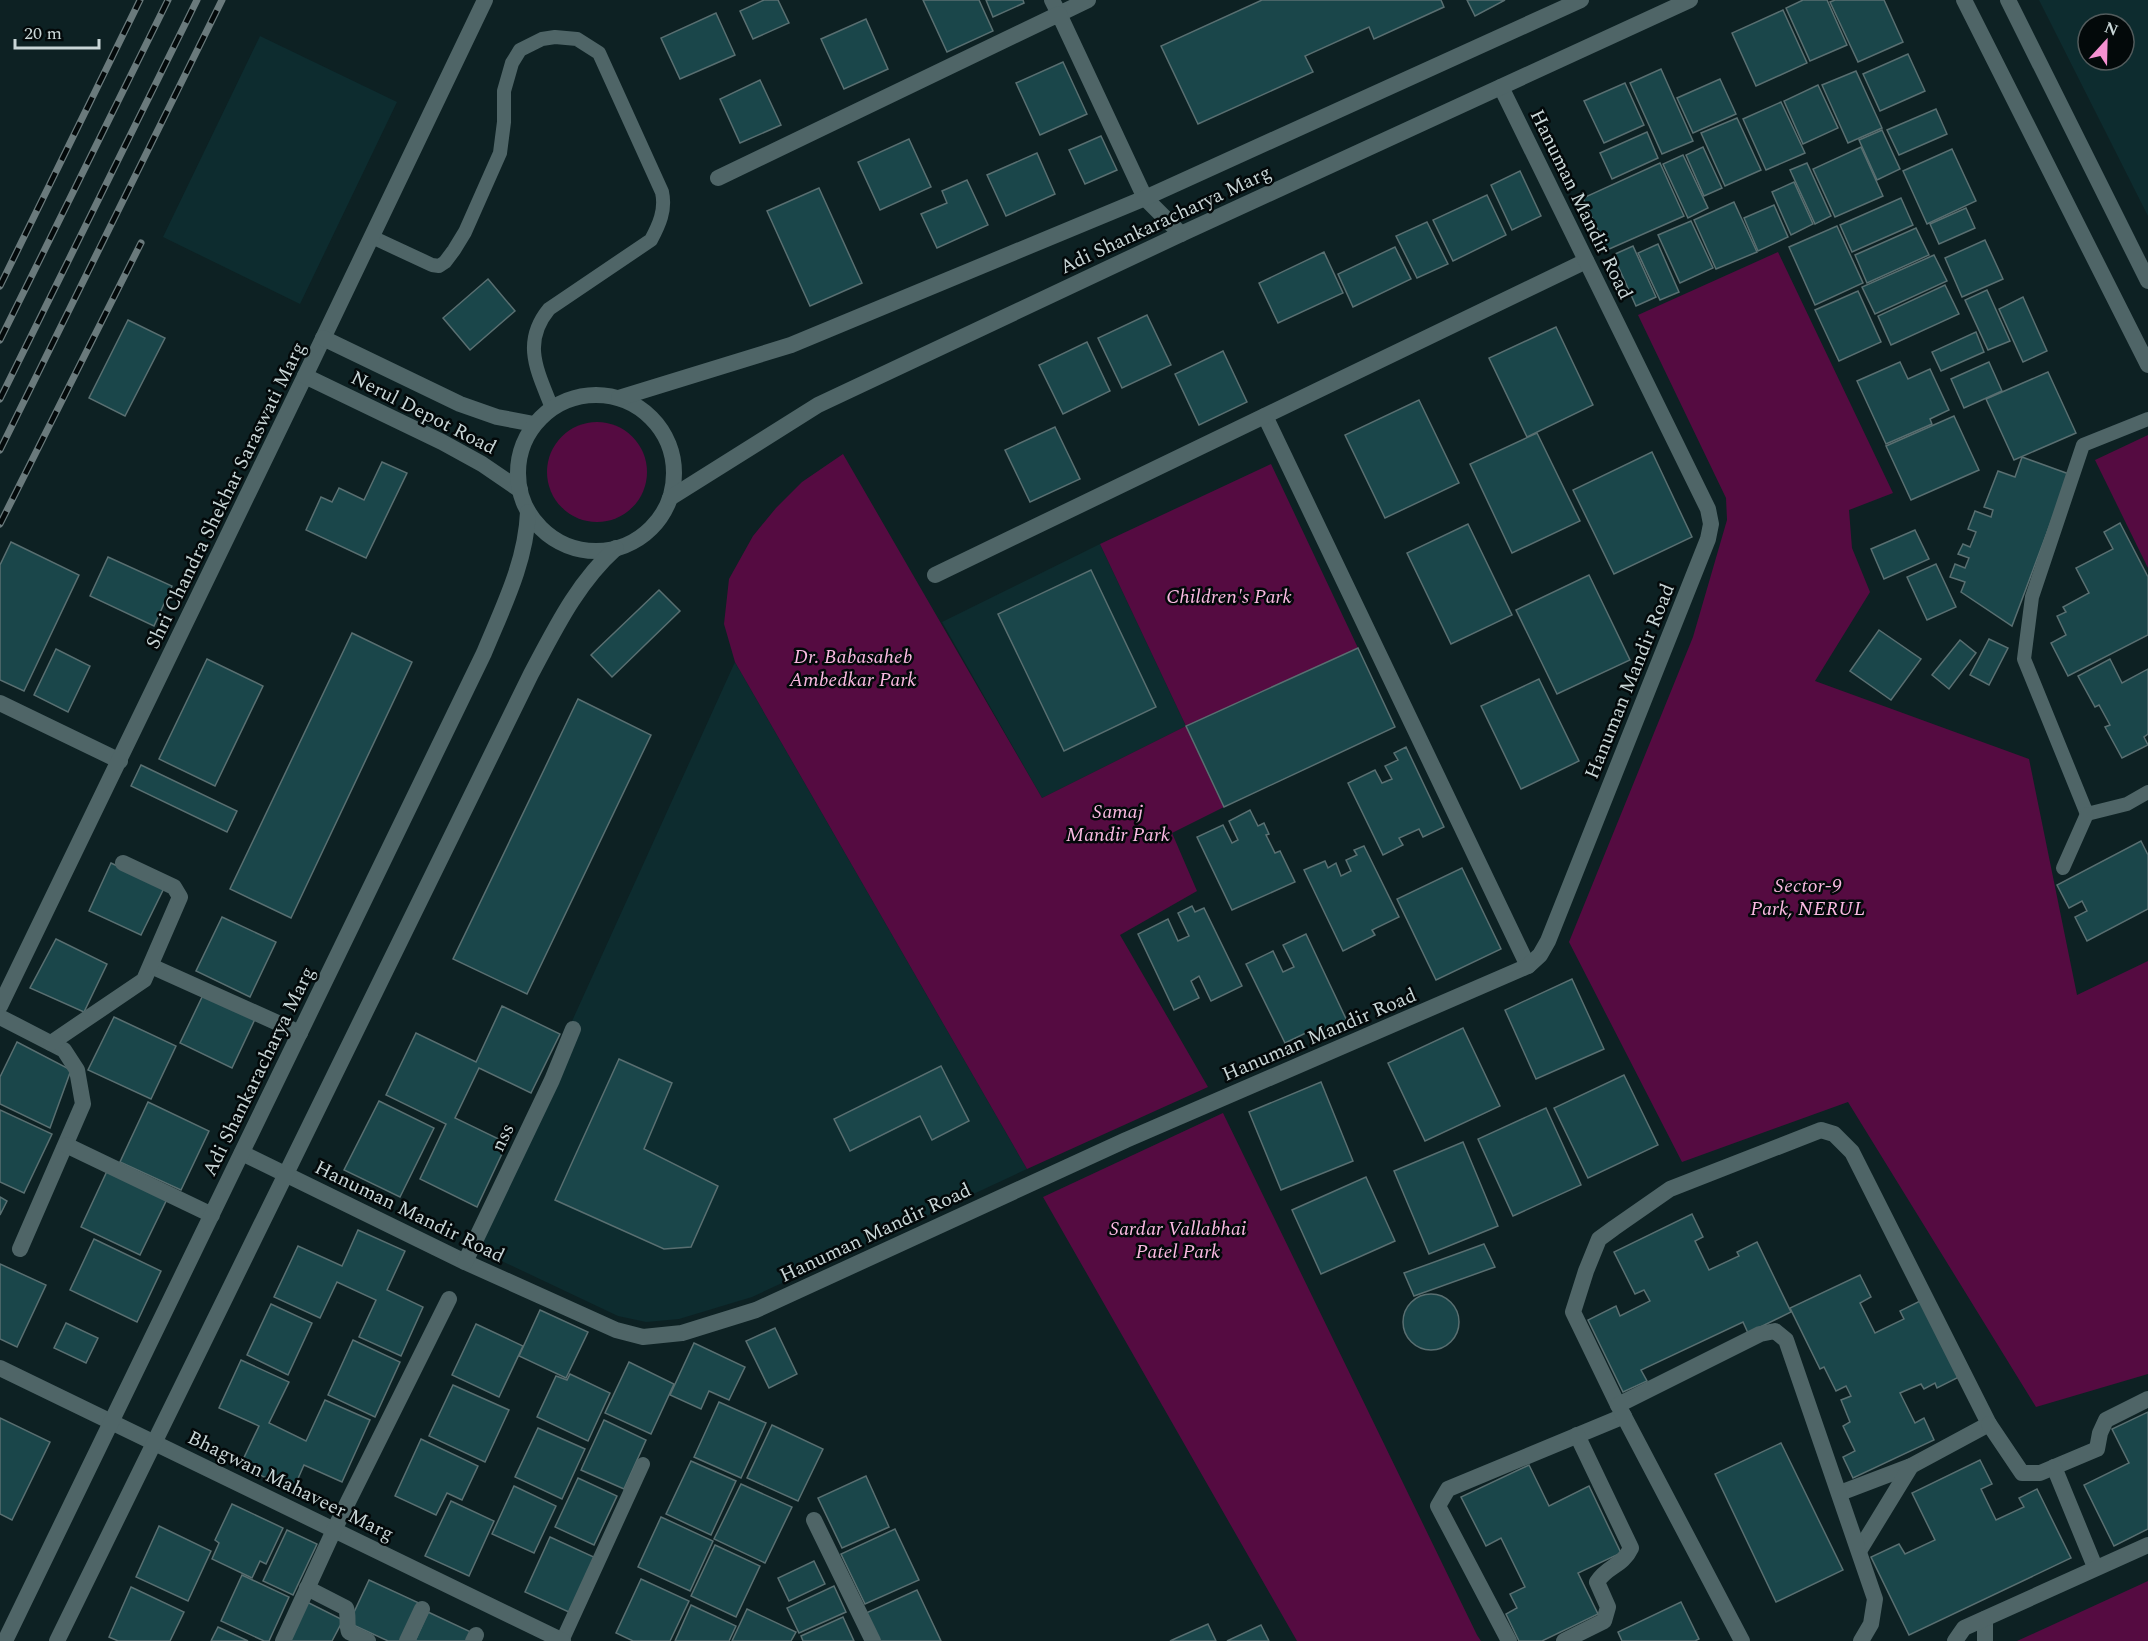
<svg xmlns="http://www.w3.org/2000/svg" width="2148" height="1641" viewBox="0 0 2148 1641" font-family="Spectral,serif">
  <rect width="100%" height="100%" fill="#0d2123"/>
  <g fill="#0d2c2f" fill-rule="evenodd">
    <path d="M2039 0H2148V216ZM2088 24H2124V60H2088Z"/>
    <path d="M260 36 397 102 300 304 163 237Z"/>
    <path d="M1100 544 1186 726 1042 798 942 622Z"/>
    <path d="M735 662 1027 1169 752 1297 679 1319 646 1322 618 1316 470 1246Z"/>
  </g>
  <g fill="#550b41">
    <path d="M1778 252 1893 493 1849 510 1852 548 1870 592 1815 681 2029 759 2077 995 2148 961V1374L2036 1407 1848 1102 1682 1162 1569 942 1693 637 1727 520 1726 498 1638 315Z"/>
    <circle cx="597" cy="472" r="50"/>
    <path d="M2148 435V568L2095 460Z"/>
    <path d="M843 454 1042 798 1186 726 1100 544 1271 464 1358 648 1224 807 1172 833 1197 891 1120 935 1208 1087 1027 1169 735 662 724 624 729 579 753 536 776 508 802 482Z"/>
    <path d="M1223 1113 1477 1635 1481 1641H1297L1043 1197Z"/>
    <path d="M2148 1581V1641H2017Z"/>
  </g>
  <g fill="#1a464a" stroke="#596f71" stroke-width="1.5">
    <path d="M764 0H778L789 23 753 39 740 11Z"/>
    <path d="M923 0H979L993 31 947 52Z"/>
    <path d="M986 0H1023L1024 3 993 17Z"/>
    <path d="M1262 0H1441L1444 7 1374 39 1369 27 1305 56 1313 72 1198 124 1161 46Z"/>
    <path d="M1467 0H1505L1475 16Z"/>
    <path d="M1803 0H1827L1847 45 1810 61 1786 8Z"/>
    <path d="M1835 0H1884L1903 42 1858 62 1830 2Z"/>
    <path d="M1783 10 1807 63 1756 86 1732 33Z"/>
    <path d="M716 13 735 55 680 79 661 38Z"/>
    <path d="M866 19 888 69 844 89 821 39Z"/>
    <path d="M1908 54 1925 91 1880 111 1863 74Z"/>
    <path d="M1063 62 1087 114 1040 135 1016 83Z"/>
    <path d="M1661 69 1693 141 1662 154 1630 83Z"/>
    <path d="M1856 71 1882 128 1848 143 1822 85Z"/>
    <path d="M1720 79 1736 114 1693 133 1677 98Z"/>
    <path d="M760 80 781 125 740 143 720 99Z"/>
    <path d="M1625 83 1644 125 1604 143 1584 101Z"/>
    <path d="M1818 85 1838 128 1803 144 1784 101Z"/>
    <path d="M1781 102 1805 153 1766 170 1743 119Z"/>
    <path d="M1936 109 1947 134 1899 155 1887 130Z"/>
    <path d="M1737 118 1761 170 1725 186 1701 133Z"/>
    <path d="M1882 130 1900 169 1877 180 1859 140Z"/>
    <path d="M1647 132 1658 158 1612 179 1600 153Z"/>
    <path d="M1101 136 1117 170 1085 184 1069 150Z"/>
    <path d="M909 139 931 187 880 210 858 162Z"/>
    <path d="M1703 147 1722 188 1704 196 1686 155Z"/>
    <path d="M1861 147 1883 196 1835 217 1813 169Z"/>
    <path d="M1952 149 1976 201 1927 224 1903 171Z"/>
    <path d="M1037 153 1055 194 1006 216 987 175Z"/>
    <path d="M1683 155 1708 208 1688 218 1663 164Z"/>
    <path d="M1660 163 1684 216 1607 250 1583 198Z"/>
    <path d="M1807 163 1831 216 1815 224 1790 170Z"/>
    <path d="M1520 171 1541 216 1512 230 1491 185Z"/>
    <path d="M967 180 988 225 937 248 921 214 947 203 942 191Z"/>
    <path d="M1794 182 1813 224 1791 235 1772 192Z"/>
    <path d="M819 188 862 283 810 306 767 211Z"/>
    <path d="M1487 195 1506 235 1453 261 1433 220Z"/>
    <path d="M1901 198 1913 225 1852 252 1840 225Z"/>
    <path d="M1734 202 1757 252 1716 269 1694 220Z"/>
    <path d="M1774 205 1788 237 1758 251 1744 218Z"/>
    <path d="M1966 208 1975 228 1939 244 1930 224Z"/>
    <path d="M1691 221 1713 268 1680 283 1658 235Z"/>
    <path d="M1427 222 1448 264 1417 278 1396 236Z"/>
    <path d="M1837 226 1863 283 1815 305 1789 247Z"/>
    <path d="M1916 228 1929 255 1867 283 1855 255Z"/>
    <path d="M1985 240 2003 279 1962 297 1945 258Z"/>
    <path d="M1658 244 1679 292 1660 300 1638 253Z"/>
    <path d="M1633 246 1656 297 1636 306 1613 255Z"/>
    <path d="M1395 247 1411 279 1353 307 1338 274Z"/>
    <path d="M1324 252 1343 293 1278 323 1259 283Z"/>
    <path d="M1934 255 1947 281 1875 314 1862 287Z"/>
    <path d="M488 279 515 311 470 350 443 318Z"/>
    <path d="M1945 285 1959 314 1891 345 1878 316Z"/>
    <path d="M1987 290 2010 341 1988 350 1965 300Z"/>
    <path d="M1858 291 1881 342 1839 361 1815 310Z"/>
    <path d="M2023 297 2047 351 2023 362 1999 309Z"/>
    <path d="M1147 315 1171 365 1122 388 1098 338Z"/>
    <path d="M128 320 165 338 125 416 89 398Z"/>
    <path d="M1556 327 1593 405 1527 437 1489 358Z"/>
    <path d="M1976 332 1984 352 1941 371 1932 352Z"/>
    <path d="M1087 342 1110 391 1063 414 1039 365Z"/>
    <path d="M1223 351 1247 402 1199 425 1175 374Z"/>
    <path d="M1900 362 1908 379 1930 369 1949 410 1930 419 1932 424 1886 444 1857 381Z"/>
    <path d="M1989 362 2002 391 1964 408 1951 379Z"/>
    <path d="M2048 372 2076 433 2014 460 1986 399Z"/>
    <path d="M1419 400 1459 483 1385 518 1345 435Z"/>
    <path d="M1954 416 1979 470 1911 500 1886 446Z"/>
    <path d="M1055 427 1080 479 1030 502 1005 450Z"/>
    <path d="M1537 433 1580 521 1512 553 1470 464Z"/>
    <path d="M1652 452 1692 537 1614 574 1573 490Z"/>
    <path d="M2022 457 2069 474 2012 626 1961 592 1965 582 1950 577 1955 564 1965 568 1969 558 1958 554 1963 544 1970 547 1976 532 1968 529 1975 511 1991 517 1993 510 1984 507 1998 471 2015 477Z"/>
    <path d="M382 462 407 473 366 558 306 530 321 497 332 502 339 488 364 500Z"/>
    <path d="M2120 523 2148 577V635L2068 676 2051 643 2066 635 2057 616 2066 612 2063 607 2089 593 2076 568 2113 549 2104 532Z"/>
    <path d="M1468 524 1512 615 1451 644 1407 553Z"/>
    <path d="M1915 530 1929 559 1884 579 1871 549Z"/>
    <path d="M11 542 79 575 24 691 0 680V565Z"/>
    <path d="M108 557 172 586 154 626 90 596Z"/>
    <path d="M1936 564 1956 607 1927 620 1907 577Z"/>
    <path d="M1091 570 1156 707 1064 751 998 614Z"/>
    <path d="M1589 575 1630 660 1557 694 1516 610Z"/>
    <path d="M659 590 680 611 612 677 591 655Z"/>
    <path d="M1879 630 1921 659 1891 700 1850 671Z"/>
    <path d="M352 633 412 662 291 918 230 889Z"/>
    <path d="M1989 639 2008 648 1989 685 1970 675Z"/>
    <path d="M1960 640 1976 653 1949 689 1932 675Z"/>
    <path d="M1358 648 1395 727 1224 807 1186 726Z"/>
    <path d="M56 649 90 666 68 712 34 695Z"/>
    <path d="M207 659 263 686 215 786 159 759Z"/>
    <path d="M2110 659 2122 683 2148 669V734L2144 737 2148 745 2122 758 2105 727 2110 725 2099 705 2095 707 2078 676Z"/>
    <path d="M1539 679 1579 761 1521 789 1481 706Z"/>
    <path d="M578 699 651 735 527 994 453 959Z"/>
    <path d="M1406 747 1444 827 1423 837 1419 829 1399 838 1403 845 1383 855 1348 783 1375 770 1382 783 1392 779 1385 766 1398 760 1394 753Z"/>
    <path d="M141 765 237 811 227 832 131 786Z"/>
    <path d="M1250 810 1258 826 1264 823 1269 834 1266 835 1275 853 1280 851 1295 882 1232 910 1197 837 1223 825 1232 843 1238 840 1229 821Z"/>
    <path d="M2141 841 2148 855V909L2087 941 2075 917 2087 911 2082 901 2069 908 2057 885Z"/>
    <path d="M1364 846 1399 917 1372 930 1375 935 1343 951 1304 870 1325 861 1328 868 1336 863 1341 876 1351 871 1346 860 1357 855 1354 850Z"/>
    <path d="M111 863 164 888 141 935 89 911Z"/>
    <path d="M1462 868 1501 949 1436 980 1397 899Z"/>
    <path d="M1192 906 1195 912 1204 908 1242 986 1211 1001 1199 976 1191 981 1199 998 1174 1010 1138 934 1168 919 1178 941 1189 936 1178 913Z"/>
    <path d="M222 917 276 942 250 997 196 971Z"/>
    <path d="M1306 934 1348 1023 1316 1038 1312 1030 1285 1043 1246 964 1273 951 1283 972 1294 967 1283 945Z"/>
    <path d="M56 939 107 964 84 1012 30 988Z"/>
    <path d="M1572 979 1604 1049 1536 1079 1505 1010Z"/>
    <path d="M203 995 255 1019 232 1068 180 1043Z"/>
    <path d="M502 1006 560 1034 531 1093 479 1068 455 1118 507 1143 477 1207 420 1179 446 1124 386 1095 416 1033 476 1062Z"/>
    <path d="M114 1017 176 1046 151 1099 88 1070Z"/>
    <path d="M1463 1028 1500 1106 1425 1141 1388 1063Z"/>
    <path d="M17 1042 71 1070 50 1128 0 1104V1077Z"/>
    <path d="M619 1059 672 1083 644 1149 718 1186 691 1247 664 1249 555 1200Z"/>
    <path d="M941 1066 969 1121 932 1140 920 1116 850 1151 834 1119Z"/>
    <path d="M1624 1075 1658 1145 1588 1178 1554 1108Z"/>
    <path d="M1321 1082 1353 1161 1281 1190 1249 1112Z"/>
    <path d="M379 1101 434 1128 400 1197 344 1170Z"/>
    <path d="M148 1102 209 1131 181 1190 120 1162Z"/>
    <path d="M1546 1108 1581 1185 1513 1216 1478 1139Z"/>
    <path d="M0 1110 52 1134 24 1193 0 1182Z"/>
    <path d="M1463 1142 1498 1226 1429 1254 1394 1171Z"/>
    <path d="M108 1169 168 1197 140 1255 81 1227Z"/>
    <path d="M1366 1177 1395 1241 1321 1274 1292 1210Z"/>
    <path d="M0 1197 7 1201 0 1215Z"/>
    <path d="M1692 1214 1703 1237 1695 1241 1709 1270 1739 1256 1737 1252 1757 1242 1791 1312 1748 1333 1743 1322 1641 1370 1647 1381 1623 1392 1588 1320 1616 1306 1620 1316 1650 1301 1644 1290 1635 1294 1614 1252Z"/>
    <path d="M358 1230 405 1251 387 1290 423 1307 401 1356 359 1337 376 1300 337 1282 320 1318 274 1297 298 1246 342 1266Z"/>
    <path d="M94 1239 161 1271 137 1322 70 1290Z"/>
    <path d="M1484 1244 1495 1267 1414 1296 1404 1273Z"/>
    <path d="M0 1264 46 1285 17 1347 0 1339Z"/>
    <path d="M1860 1275 1871 1297 1860 1303 1875 1333 1904 1319 1900 1311 1922 1300 1959 1377 1937 1388 1935 1383 1924 1389 1921 1384 1900 1393 1915 1423 1924 1418 1934 1440 1853 1478 1843 1457 1855 1451 1843 1426 1850 1422 1841 1400 1851 1396 1846 1386 1836 1391 1824 1367 1820 1369 1790 1308Z"/>
    <circle cx="1431" cy="1322" r="28"/>
    <path d="M271 1304 312 1323 288 1375 247 1355Z"/>
    <path d="M540 1310 588 1332 566 1378 519 1356Z"/>
    <path d="M66 1323 98 1338 86 1363 54 1348Z"/>
    <path d="M476 1324 523 1346 499 1397 452 1375Z"/>
    <path d="M775 1328 797 1374 769 1388 746 1341Z"/>
    <path d="M353 1340 400 1362 375 1417 328 1395Z"/>
    <path d="M694 1343 745 1367 729 1400 709 1391 701 1409 670 1395Z"/>
    <path d="M241 1360 289 1382 269 1423 306 1441 325 1400 370 1420 342 1482 304 1465 293 1490 240 1466 259 1426 219 1408Z"/>
    <path d="M629 1362 674 1384 651 1434 605 1413Z"/>
    <path d="M570 1374 610 1393 588 1441 537 1417 556 1376 567 1380Z"/>
    <path d="M453 1385 509 1410 485 1462 429 1436Z"/>
    <path d="M719 1402 766 1423 741 1478 694 1457Z"/>
    <path d="M2148 1412V1529L2114 1546 2084 1485 2129 1463 2112 1429Z"/>
    <path d="M0 1418 50 1442 12 1520 0 1514Z"/>
    <path d="M604 1420 646 1440 624 1489 581 1470Z"/>
    <path d="M772 1425 823 1449 798 1501 747 1478Z"/>
    <path d="M538 1428 585 1449 562 1499 515 1477Z"/>
    <path d="M421 1439 478 1466 462 1500 447 1493 436 1515 395 1496Z"/>
    <path d="M1781 1443 1843 1570 1776 1602 1715 1474Z"/>
    <path d="M1980 1460 1992 1484 1981 1489 1996 1520 2024 1507 2019 1498 2037 1489 2071 1558 1909 1635 1871 1557 1899 1544 1905 1554 1935 1540 1912 1493Z"/>
    <path d="M691 1461 736 1481 711 1535 666 1514Z"/>
    <path d="M1529 1465 1549 1506 1589 1486 1621 1553 1578 1573 1598 1614 1542 1641H1519L1506 1614 1517 1608 1510 1594 1525 1587 1501 1538 1486 1546 1461 1497Z"/>
    <path d="M866 1476 889 1527 842 1548 818 1498Z"/>
    <path d="M578 1478 617 1496 594 1545 555 1527Z"/>
    <path d="M741 1484 792 1507 765 1563 714 1539Z"/>
    <path d="M514 1486 556 1506 534 1553 492 1534Z"/>
    <path d="M451 1501 494 1521 469 1576 425 1556Z"/>
    <path d="M232 1504 283 1528 266 1564 260 1561 252 1578 212 1559 219 1543 215 1540Z"/>
    <path d="M661 1517 713 1541 690 1591 638 1567Z"/>
    <path d="M159 1526 211 1551 188 1601 136 1577Z"/>
    <path d="M895 1529 919 1580 865 1604 841 1554Z"/>
    <path d="M287 1530 317 1544 293 1595 263 1581Z"/>
    <path d="M550 1537 596 1558 571 1613 525 1592Z"/>
    <path d="M715 1545 760 1566 736 1617 691 1596Z"/>
    <path d="M814 1561 825 1584 789 1601 778 1578Z"/>
    <path d="M242 1575 289 1597 269 1641H264L221 1621Z"/>
    <path d="M641 1579 689 1601 670 1641H633L616 1633Z"/>
    <path d="M369 1580 419 1603 401 1641H388L349 1623Z"/>
    <path d="M834 1586 846 1612 799 1633 787 1608Z"/>
    <path d="M131 1587 184 1612 170 1641H118L109 1637Z"/>
    <path d="M917 1590 941 1641H879L866 1613Z"/>
    <path d="M307 1602 343 1620 332 1641H288Z"/>
    <path d="M1681 1602 1699 1639 1695 1641H1622L1618 1632Z"/>
    <path d="M691 1605 736 1626 729 1641H675Z"/>
    <path d="M747 1609 796 1632 791 1641H732Z"/>
    <path d="M428 1612 473 1633 469 1641H415Z"/>
    <path d="M843 1617 854 1641H803L801 1636Z"/>
    <path d="M1208 1624 1216 1641H1170Z"/>
    <path d="M1261 1625 1269 1641H1227Z"/>
    <path d="M218 1627 248 1641H211Z"/>
  </g>
  <g fill="none" stroke-linecap="round" stroke-linejoin="round">
    <g stroke="#4f6567" stroke-width="14">
      <path d="M372 237 432 265 439 266 445 262 454 250 465 232 500 153 504 122V91L512 63 520 50 542 39 555 37 577 39 599 53 662 192C666 210 659 225 651 240L549 309C521 343 538 372 552 408"/>
      <path d="M2148 419 2083 445 2032 597 2024 659 2087 814 2127 804 2148 792"/>
      <path d="M2063 868 2087 814"/>
      <path d="M562 1641 643 1464"/>
    </g>
    <g stroke="#4f6567" stroke-width="16">
      <path d="M1052 0 1059 14 1088 0"/>
      <path d="M718 178 1059 14 1145 198 1181 234"/>
      <path d="M1265 416 1528 966"/>
      <path d="M935 575 1586 261"/>
      <path d="M0 703 120 761"/>
      <path d="M151 966 300 1033"/>
      <path d="M0 1006 305 376"/>
      <path d="M0 1017 64 1050 77 1070 83 1104 20 1249"/>
      <path d="M51 1043 144 980 180 897 174 887 123 863"/>
      <path d="M66 1145 212 1215"/>
      <path d="M242 1153 465 1262 616 1330 643 1337 682 1333 756 1310 1126 1140 1528 966 1540 955 1548 941 1708 539 1711 524 1708 509 1501 87"/>
      <path d="M465 1262 552 1080 573 1029"/>
      <path d="M0 1368 563 1641"/>
      <path d="M1618 1405 1573 1312 1586 1271 1599 1239 1614 1228 1670 1189 1821 1130 1834 1134 1852 1152 1989 1424 1911 1466 1840 1493"/>
      <path d="M1989 1424 2022 1473H2040L2097 1449 2100 1433 2106 1420 2148 1399"/>
      <path d="M2054 1467 2095 1567"/>
      <path d="M814 1520 873 1641"/>
      <path d="M1859 1551 1911 1466"/>
      <path d="M307 1588 346 1608C349 1616 346 1624 349 1632L368 1641"/>
      <path d="M1985 1619V1641"/>
      <path d="M283 1641 334 1530 449 1299"/>
      <path d="M407 1641 422 1609"/>
      <path d="M473 1641 476 1635"/>
      <path d="M1509 1641 1438 1506 1448 1489 1624 1416"/>
      <path d="M1564 1641 1604 1621 1608 1607 1597 1582C1608 1565 1622 1567 1631 1548L1577 1435"/>
      <path d="M1742 1641 1618 1405 1760 1334 1775 1331 1786 1340 1875 1599 1871 1624 1861 1641"/>
      <path d="M1955 1641 1964 1628 2148 1545"/>
    </g>
    <g stroke="#4f6567" stroke-width="16">
      <path d="M485 0 305 376 442 442 482 464 520 490"/>
      <path d="M1964 0 2148 365"/>
      <path d="M2008 0 2148 281"/>
      <path d="M323 338 460 404 497 417 534 424"/>
    </g>
    <g stroke="#4f6567" stroke-width="16">
      <circle cx="596" cy="473" r="78"/>
      <path d="M619 398 791 345 1145 198 1581 0"/>
      <path d="M670 498 818 405 1181 234 1690 0"/>
      <path d="M5 1641 484 653C503 607 526 562 528 512"/>
      <path d="M57 1641 531 674C555 629 577 583 616 548"/>
    </g>
    <defs>
      <g id="rail">
        <path d="M0 286 140 0"/>
        <path d="M0 340 168 0"/>
        <path d="M0 399 197 0"/>
        <path d="M0 450 222 0"/>
        <path d="M0 524 141 243"/>
      </g>
    </defs>
    <use href="#rail" stroke="#6a7a7c" stroke-width="7"/>
    <use href="#rail" stroke="#03090a" stroke-width="4.5" stroke-dasharray="14" stroke-linecap="butt"/>
  </g>
  <g text-anchor="middle" stroke-width="5" stroke-linejoin="round" paint-order="stroke">
    <g font-size="20" fill="#c9d6d7" stroke="#03090a">
      <text transform="translate(1582 204) rotate(64)" y="7">Hanuman Mandir Road</text>
      <text transform="translate(1165 219) rotate(-25)" y="7">Adi Shankaracharya Marg</text>
      <text transform="translate(424 412) rotate(27)" y="7">Nerul Depot Road</text>
      <text transform="translate(225 495) rotate(-64)" y="7">Shri Chandra Shekhar Saraswati Marg</text>
      <text transform="translate(1629 681) rotate(-68)" y="7">Hanuman Mandir Road</text>
      <text transform="translate(1319 1034) rotate(-23)" y="7">Hanuman Mandir Road</text>
      <text transform="translate(258 1071) rotate(-64)" y="7">Adi Shankaracharya Marg</text>
      <text transform="translate(502 1137) rotate(-64)" y="7">nss</text>
      <text transform="translate(410 1211) rotate(26)" y="7">Hanuman Mandir Road</text>
      <text transform="translate(875 1232) rotate(-25)" y="7">Hanuman Mandir Road</text>
      <text transform="translate(291 1485) rotate(26)" y="7">Bhagwan Mahaveer Marg</text>
    </g>
    <g font-size="20" font-style="italic" fill="#fbbae2" stroke="#03090a">
      <text x="1229" y="603">Children's Park</text>
      <text x="853" y="663">Dr. Babasaheb<tspan x="853" dy="23">Ambedkar Park</tspan></text>
      <text x="1118" y="818">Samaj<tspan x="1118" dy="23">Mandir Park</tspan></text>
      <text x="1808" y="892">Sector-9<tspan x="1808" dy="23">Park, NERUL</tspan></text>
      <text x="1178" y="1235">Sardar Vallabhai<tspan x="1178" dy="23">Patel Park</tspan></text>
    </g>
  </g>
  <g transform="translate(2106 42) rotate(22)"><circle r="28" fill="#03090a" stroke="#525b5c" stroke-width="1.5"/>
  <path d="M0-4.5L10 22L0 15L-10 22Z" fill="#f590d1"/>
  <text y="-9" font-size="16" font-weight="bold" text-anchor="middle" fill="#c9d6d7">N</text>
  </g>
  <path d="M15 39v9h84v-9" fill="none" stroke="#c9d6d7" stroke-width="3"/>
  <text x="24" y="39" font-size="18" fill="#c9d6d7" stroke="#03090a" stroke-width="4.5" paint-order="stroke">20 m</text>
</svg>
